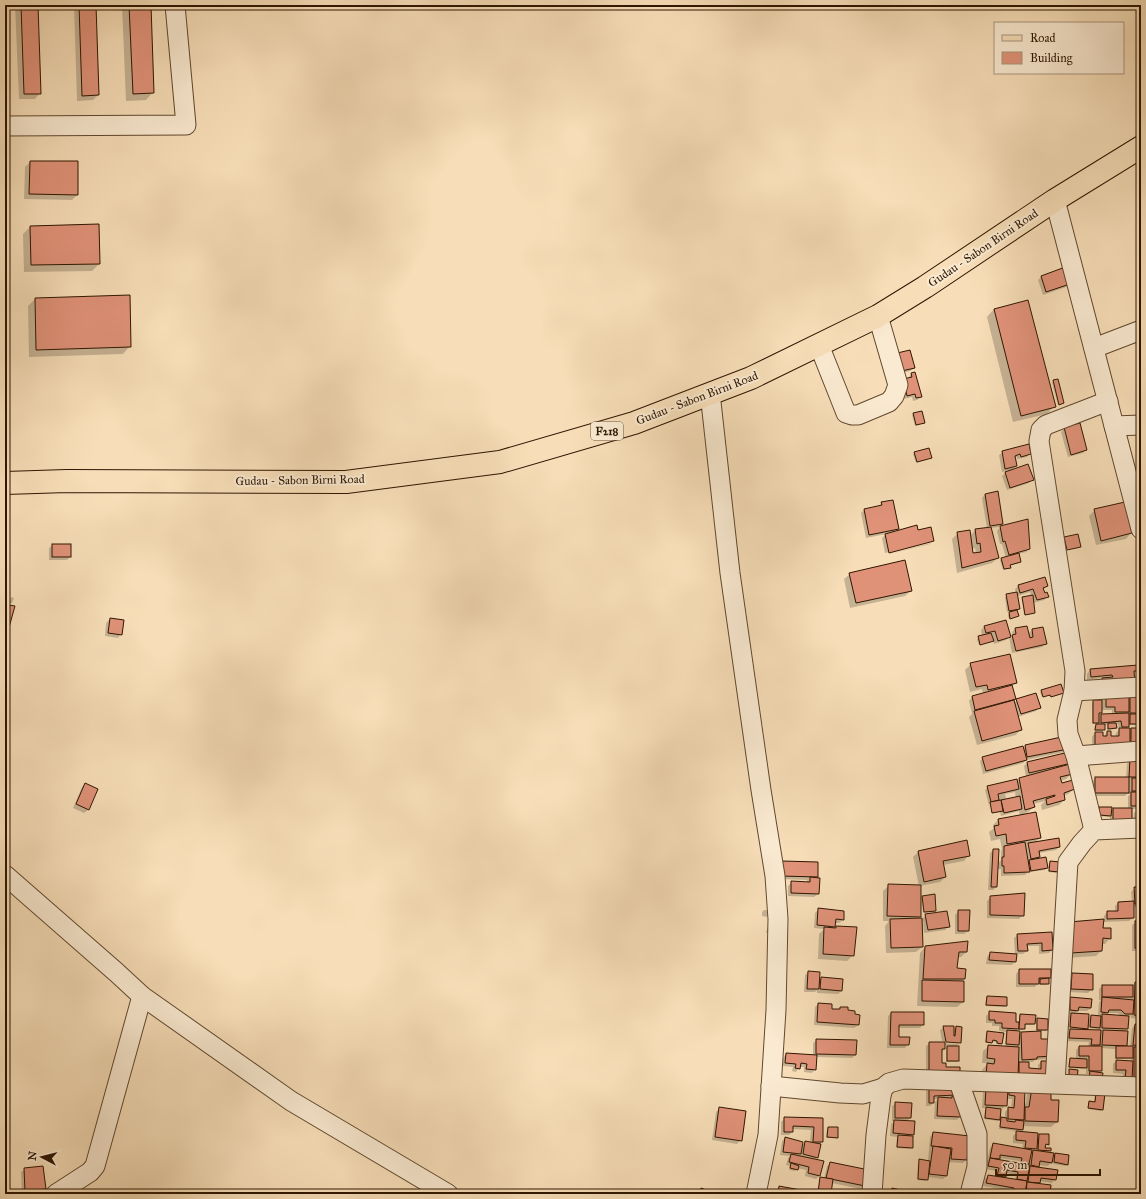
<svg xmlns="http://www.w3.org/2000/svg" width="1146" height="1199" viewBox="0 0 1146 1199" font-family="'IM FELL Great Primer',serif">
  <rect width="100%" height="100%" fill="#f7deb8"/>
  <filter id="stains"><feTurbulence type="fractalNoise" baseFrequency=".005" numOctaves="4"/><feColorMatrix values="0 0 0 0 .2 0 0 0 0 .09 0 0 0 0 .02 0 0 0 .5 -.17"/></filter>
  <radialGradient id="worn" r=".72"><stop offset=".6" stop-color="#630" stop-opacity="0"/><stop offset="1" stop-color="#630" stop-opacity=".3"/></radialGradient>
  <g fill="#0003" fill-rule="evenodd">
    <path d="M15 5H37L40 93 35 99H19Z"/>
    <path d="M74 5H95L98 95 93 100 77 101Z"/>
    <path d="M122 5H150L153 92 146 100 126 101Z"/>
    <path d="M30 162H77V195L72 200 24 199 25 167Z"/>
    <path d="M31 226 99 264 92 271 24 272 23 234Z"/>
    <path d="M1067 268 1069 286 1043 295 1038 280 1041 277Z"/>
    <path d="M35 299 130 346 123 354 29 357 28 306Z"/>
    <path d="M1027 301 1054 406 1047 414 1013 422 987 317 994 309Z"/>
    <path d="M890 358 914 368 910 371 894 375Z"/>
    <path d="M911 374 921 397 917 400 913 401 912 397 904 399 900 383 908 379Z"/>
    <path d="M1057 380 1063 403 1058 405 1052 382Z"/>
    <path d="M914 414 924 423 915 426 912 415Z"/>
    <path d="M1065 428 1086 450 1083 453 1068 457 1061 432Z"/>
    <path d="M1003 452 1030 453 1027 457 1017 459V457L1014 458 1016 466 1012 470 1032 479 1029 483 1007 490 1002 476 1007 471 1002 472 999 455Z"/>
    <path d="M915 453 931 458 916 463 913 454Z"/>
    <path d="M985 494 1002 523 999 527 990 528 998 558 992 563 957 573 952 539 958 533 970 536 975 530 987 528 982 498ZM975 548 976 554H973L972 549Z"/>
    <path d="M882 503 898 528 894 532H917L933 540 930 544 886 555 931 543V541L885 553 882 538 886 534 866 538 861 513 864 510 878 507Z"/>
    <path d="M1095 510 1131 533 1126 539 1096 545 1089 516Z"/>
    <path d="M1027 521 1029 549 1026 552 1018 554 1020 562 1019 563 1009 566 1008 569 1003 570 1000 560 1006 558 1002 544H1000L997 531 1000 527Z"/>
    <path d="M1065 538 1080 546 1065 550 1063 539Z"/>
    <path d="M53 545 70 557 67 560H49V548Z"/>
    <path d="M850 574 911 591 905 596 850 608 844 579Z"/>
    <path d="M1018 586H1047L1043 590 1044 594 1047 597 1044 600 1033 603 1034 613 1033 614 1024 615 1022 599 1031 596 1030 592 1017 596 1019 608 1016 610 1018 616 1009 619 1008 615 1011 611 1007 612 1005 597 1016 593 1015 589Z"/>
    <path d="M11 597 14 598 12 603H9Z"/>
    <path d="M9 606 7 631 6 632 5 618Z"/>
    <path d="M110 619 121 634 118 638 105 636 106 623Z"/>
    <path d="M1005 621 1010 639 1013 636 1012 632 1015 629 1028 634 1032 630 1046 643 1042 647 1012 653 1009 637 1006 640 994 644 993 640 991 642 979 645 977 639 982 636 981 630 984 627Z"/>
    <path d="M971 664 1016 683 1011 687 1015 698 1013 700 1014 703 1017 700 1039 707 1036 711 1018 717 1021 729 1016 735 977 745 969 717 972 714 969 701 972 697 983 694 982 689 970 692 965 670Z"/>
    <path d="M1090 670H1137L1133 674 1099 682 1103 678 1087 680V674Z"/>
    <path d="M1042 691 1062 693 1050 697 1049 695 1042 697 1040 692Z"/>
    <path d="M1130 697H1141V709H1139V712L1136 715H1141V725H1128L1126 729 1129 731 1131 729 1139 734 1141 732V747V737H1139V744L1092 749V737L1095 733 1104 737 1107 732 1110 737H1116V733L1119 730 1118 724 1115 725 1116 728 1114 729 1107 730V725H1104V730L1102 731H1094L1095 726 1097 724H1092V703L1094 701H1102L1106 698 1128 700ZM1101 710H1112V714L1099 715 1101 713Z"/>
    <path d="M1025 746 1067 748 1064 752 1026 760 1023 763 983 774 980 761 983 758 1023 748Z"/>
    <path d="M1068 753 1071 774 1066 779 1060 781 1061 784 1074 789 1068 794 1063 796 1064 800 1059 805 1042 810 1041 805 1045 801 1033 804 1034 807 1028 812 1024 814 1040 838 1034 843 1059 847 1056 850 1039 853V857L1036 860 1047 868 1045 870 1028 872 1025 875 1001 876V869H997L996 887 993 890H988L990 853 993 850 998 863 1001 860V851L1002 849 1000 839 991 841 989 832 994 828 993 825 998 820 1020 816 1019 811 1001 816 1000 812 993 813 991 804H989L991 814 985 790 988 787 1017 782 1019 779 1026 777 1024 766 1027 763ZM1015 792 1016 798 1003 801 1006 798 1005 794Z"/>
    <path d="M1130 760H1141V826H1133L1134 813 1138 809H1131L1110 827V817L1098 816V809L1099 808 1110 812 1113 809H1128V796L1131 794H1127L1125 796H1092V782L1095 778H1126L1127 764Z"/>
    <path d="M86 784 97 789 88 810 84 813 73 808 82 787Z"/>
    <path d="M918 852 969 855 964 861 943 865 945 877 940 882 920 886V917L917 919H922L926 915 948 927 945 930 924 933 923 921H921L922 947 916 952 886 953 885 926 889 921H883V891L889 885 919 886 913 857Z"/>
    <path d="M1051 863 1058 871 1056 873 1048 872 1049 864Z"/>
    <path d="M779 866 817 876 815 878 818 894 814 897 788 896V886L792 882 807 883V880L778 879Z"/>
    <path d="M1135 888H1141V907H1133V918L1129 921 1102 922V929L1110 938 1105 944H1102V950L1096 956 1066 958 1069 923 1104 920V916L1107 912H1115V906L1118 903 1132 902 1131 892Z"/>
    <path d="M923 897 935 910 934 912 923 913 922 899H920Z"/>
    <path d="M991 897 1023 915 1019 919 987 918V901Z"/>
    <path d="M819 909 843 920 839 923H834V929L837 927 853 955 847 961 818 959 819 934 824 929 814 928 815 913Z"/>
    <path d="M764 910H769L767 917 762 916V912Z"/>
    <path d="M959 911 968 931 964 934H955V915Z"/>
    <path d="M1136 922H1141V951H1132V925Z"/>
    <path d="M768 926H772L770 933H766Z"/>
    <path d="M1052 933V950L1049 953 1039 954V946H1026L1027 951 1023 954H1016L1015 961 1012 965 986 964 987 957 990 953 1015 954 1014 938 1018 935Z"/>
    <path d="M925 947 966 952 961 957H957L956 969 965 970 964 979 961 982 963 1002 957 1007 917 1006 920 953Z"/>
    <path d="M1019 970 1050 977 1048 979V984L1046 985H1039V982L1035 987H1016V974Z"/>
    <path d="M808 972 819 981 821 978 841 991 838 994 817 993V990L815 992H804L805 975Z"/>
    <path d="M1073 974 1092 989 1088 993 1068 992 1069 978Z"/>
    <path d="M1135 983H1141V1019L1131 1018V1015L1128 1018 1127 1029 1124 1032 1126 1046 1125 1047H1130L1132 1028 1135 1025H1141V1082H1122L1123 1074 1113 1073V1064L1118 1059V1061L1131 1062V1059H1115V1049L1101 1048V1070L1088 1079 1089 1074H1086V1067L1084 1069 1068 1068 1069 1061 1070 1059H1076V1050L1079 1047H1088L1089 1042 1066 1041 1067 1033 1070 1030H1067L1068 1017 1071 1014 1067 1013V1002L1071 999 1091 1008 1087 1011H1077L1074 1014 1088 1019 1091 1016H1098L1099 1002 1101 1000H1099V989L1102 986H1132ZM1107 1013H1118L1121 1016 1104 1015ZM1089 1026V1028L1099 1029V1031H1085Z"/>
    <path d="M987 997 1006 1005 1005 1007 985 1006 986 999Z"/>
    <path d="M818 1004 831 1010H838L840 1008 858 1025 854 1028 814 1025 815 1007Z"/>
    <path d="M990 1012 1014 1023H1019V1016L1020 1015 1034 1023 1037 1019 1047 1029 1046 1031H1040V1040H1050L1047 1059 1035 1060 1033 1062H1028V1069L1038 1070V1065L1041 1062 1052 1078 981 1083 982 1070 988 1063H982L983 1051 989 1046 1005 1047 1006 1032 999 1031V1026H992V1023H986V1016ZM1036 1022V1032L1022 1033 1019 1035 1015 1032 1019 1028 1018 1030H1023L1024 1025H1033Z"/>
    <path d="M891 1013 923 1024 920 1028H898V1038L908 1044 905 1048H887L888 1016Z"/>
    <path d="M944 1027 953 1030 956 1027 960 1042 956 1047 958 1060 957 1062H946V1048L949 1045H944V1049L926 1078V1046L930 1043 959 1044V1042L942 1041 940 1030Z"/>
    <path d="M988 1032 1002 1043 1000 1045 996 1044V1042L991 1041 990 1043H985L986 1033Z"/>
    <path d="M817 1040 855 1055 852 1058 816 1057 815 1069 812 1073 804 1072V1067H799L796 1072 792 1071 793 1067 783 1066V1058L786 1054 813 1056V1043Z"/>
    <path d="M956 1086 960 1116 957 1120 934 1119 935 1102 938 1099H933V1103L930 1106H926V1089Z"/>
    <path d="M1010 1088 1023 1106 1026 1103 1027 1093 1032 1088 1050 1100 1057 1122 1051 1127 1022 1126V1130L1019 1132 1037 1137 1040 1135 1048 1144 1045 1145 1044 1149 1050 1150 1047 1153 1052 1158 1055 1154 1067 1164 1066 1166 1053 1164V1160L1048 1166 1038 1165 1036 1168 1055 1179 1052 1183 1039 1181 1038 1184 1049 1194H1011L1012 1191 983 1186 985 1179 988 1176 995 1177 996 1171 985 1169 990 1148 993 1144 1022 1149 1023 1144 1013 1143V1136L1018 1131 999 1129 1000 1120 1002 1118 1005 1119V1112L1009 1108H1011L1012 1099H1006V1105L1002 1109H1000L999 1119 998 1121 984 1119 985 1110 986 1108H982L983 1092 986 1089ZM1037 1147V1152L1034 1151ZM999 1158 1019 1161 1018 1164 998 1161ZM1006 1173 1016 1175 1015 1180 1003 1178Z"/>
    <path d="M1096 1094 1102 1109 1101 1111 1088 1109V1103L1090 1102H1094L1095 1095Z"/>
    <path d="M896 1103 910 1118 906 1122 913 1135 910 1137 912 1148 910 1149 896 1148 897 1137 890 1136 891 1124 895 1121H892V1106Z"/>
    <path d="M720 1108 741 1140 737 1144 712 1140 716 1112Z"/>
    <path d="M785 1118 822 1119V1142L818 1145 817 1157 814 1160 819 1176 816 1179 805 1176 806 1170 797 1168 795 1171 789 1170 790 1166 786 1165 788 1158 790 1156 780 1155 782 1141 785 1138 801 1146 806 1142 810 1143 811 1130 792 1129V1132L789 1135H781V1122Z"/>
    <path d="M828 1128 837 1137 835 1138H826L827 1129Z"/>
    <path d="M933 1133 969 1137 966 1160 963 1163 948 1162 946 1176 943 1179 928 1177 926 1181 917 1180 918 1162 920 1160 928 1161 930 1137Z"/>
    <path d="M830 1163 864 1186 861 1189 832 1183 830 1194H817L819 1180 821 1178 824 1179 827 1166Z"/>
    <path d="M25 1169 45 1188 42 1192 22 1194 21 1172Z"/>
    <path d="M779 1187 815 1194H774Z"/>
    <path d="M995 1192 1003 1193V1194H993Z"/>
  </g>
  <g fill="#e09279" stroke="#2e1600">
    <path d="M21 5H38L41 94H24Z"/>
    <path d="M79 5H96L99 95 82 96Z"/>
    <path d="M129 5H151L154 93 133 94Z"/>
    <path d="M30 161H78V195L29 194Z"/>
    <path d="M99 224 100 264 31 265 30 226Z"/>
    <path d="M1068 266 1073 283 1046 292 1041 276Z"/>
    <path d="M130 295 131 347 36 350 35 298Z"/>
    <path d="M1028 300 1056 407 1021 416 994 309Z"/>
    <path d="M910 350 915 368 897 372 893 354Z"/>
    <path d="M915 372 922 397 916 398 915 394 907 396 903 379 912 377 911 373Z"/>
    <path d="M1058 379 1064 403 1059 405 1053 380Z"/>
    <path d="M922 411 925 423 916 425 913 413Z"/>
    <path d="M1080 423 1087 450 1071 455 1064 427Z"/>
    <path d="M1029 444 1031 454 1021 457 1020 454 1015 456 1017 466 1005 469 1002 451Z"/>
    <path d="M929 448 932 458 917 462 914 452Z"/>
    <path d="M1028 464 1034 480 1010 488 1005 472Z"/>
    <path d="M998 491 1003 524 990 526 985 494Z"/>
    <path d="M893 500 899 529 869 535 864 509 882 505 881 502Z"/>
    <path d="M1125 502 1132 533 1101 541 1094 509Z"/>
    <path d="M1028 519 1030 549 1009 555 1005 541 1003 542 1000 526Z"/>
    <path d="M917 525 918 530 931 527 934 541 889 553 885 534Z"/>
    <path d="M991 527 999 558 962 568 957 532 970 530 973 553 981 552 980 543 977 544 975 529Z"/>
    <path d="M1078 534 1081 547 1067 550 1064 537Z"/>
    <rect x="52" y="544" width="19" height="13"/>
    <path d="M1019 553 1021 562 1010 565 1011 568 1004 569 1001 558Z"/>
    <path d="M905 560 912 591 856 603 849 573Z"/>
    <path d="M1045 577 1048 586 1043 588 1045 593 1047 592 1049 597 1037 600 1033 589 1020 593 1018 585Z"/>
    <path d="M1017 592 1020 609 1009 611 1006 594Z"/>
    <path d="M1033 595 1035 613 1025 615 1022 597Z"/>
    <path d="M9 605 15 606 8 631 5 630V620Z"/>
    <path d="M1017 610 1019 616 1010 619 1009 612Z"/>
    <path d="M110 618 124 620 122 635 108 633Z"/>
    <path d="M1006 620 1011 637 998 641 995 631 986 633 984 626Z"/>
    <path d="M1027 626 1030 638 1033 637 1032 629 1043 627 1047 644 1016 651 1012 635 1016 634 1015 628Z"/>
    <path d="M991 633 994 641 980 645 978 636Z"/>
    <path d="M1010 654 1017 683 988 690 987 685 976 687 970 663Z"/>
    <path d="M1138 665V671H1134L1135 683 1102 685V678L1113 677 1112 675 1091 677 1090 669Z"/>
    <path d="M1061 684 1064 693 1051 697 1050 695 1043 697 1041 690Z"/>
    <path d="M1012 685 1016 699 975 710 972 696Z"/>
    <path d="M1036 693 1041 708 1021 714 1016 699Z"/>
    <path d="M1141 696 1140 713H1130V697Z"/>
    <path d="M1106 697H1129V712H1115V707H1106Z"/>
    <path d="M1014 700 1022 730 982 741 974 711Z"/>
    <path d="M1093 700H1102V713H1099V723H1093Z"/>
    <path d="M1129 713V727H1122L1121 721 1101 723V714Z"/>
    <rect x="1130" y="714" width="11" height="10"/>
    <path d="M1108 723H1116L1117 728 1108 729Z"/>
    <path d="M1096 724H1105V730H1095Z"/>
    <path d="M1119 728H1130V745L1095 746V732H1103V736H1107V731H1111V736H1119Z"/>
    <path d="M1131 728H1140V745L1131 744Z"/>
    <path d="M1066 736 1068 749 1027 757 1025 745Z"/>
    <path d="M1023 746 1027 760 986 771 982 757Z"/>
    <path d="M1069 752 1072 763 1029 773 1027 762Z"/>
    <path d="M1130 759H1141V777H1129Z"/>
    <path d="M1070 764 1073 774 1060 777 1062 783 1073 780 1075 789 1064 793 1065 800 1047 805 1046 799 1055 796V795L1033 801 1035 807 1025 810 1019 778Z"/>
    <rect x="1095" y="777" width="34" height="16"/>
    <rect x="1132" y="778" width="9" height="13"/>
    <path d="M1017 779 1019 789 998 794 999 800 991 802 987 786Z"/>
    <path d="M85 783 98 789 89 810 76 804Z"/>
    <rect x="1131" y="792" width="10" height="14"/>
    <path d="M1020 796 1022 809 1004 813 1001 800Z"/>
    <path d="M1001 800 1003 811 992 813 990 802Z"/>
    <path d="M1099 807H1112L1111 816 1099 815Z"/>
    <rect x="1113" y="808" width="19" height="16"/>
    <path d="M1137 809H1141V823H1136Z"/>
    <path d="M1036 812 1041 838 1007 844 1006 834 996 836 994 826 999 825 998 819Z"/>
    <path d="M1059 838 1060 847 1039 851 1040 857 1031 859 1028 843Z"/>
    <path d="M967 840 970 856 943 861 946 877 924 882 918 851Z"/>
    <path d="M1025 842 1030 872 1004 873V866H1002V857H1004V846Z"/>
    <path d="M993 849H999L997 887H991Z"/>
    <path d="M1046 857 1048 868 1031 871 1029 860Z"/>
    <path d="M782 861 818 862V877L781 876Z"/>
    <path d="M1050 861 1060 862 1059 872 1049 871Z"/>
    <path d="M810 877 820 878 819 894 791 893V881L810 882Z"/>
    <path d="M888 884 921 885V917L887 916Z"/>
    <path d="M1134 887H1141V904H1135Z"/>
    <path d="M1025 893 1024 916 990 915V896Z"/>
    <path d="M935 894 936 911 924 912 922 896Z"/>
    <path d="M1134 901V918L1107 919V911H1118V902Z"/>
    <path d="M818 908 844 911V920L836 919 835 927 817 925Z"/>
    <path d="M958 910H970L969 931H958Z"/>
    <path d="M947 911 950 927 928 930 925 914Z"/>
    <path d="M922 918 923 947 891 948 890 919Z"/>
    <path d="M1104 919 1103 928H1111V939L1103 938 1102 951 1071 953 1069 922Z"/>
    <rect x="1135" y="921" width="6" height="27"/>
    <path d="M836 926 857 927 854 956 823 954 824 927 836 928Z"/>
    <path d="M1052 932 1053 950 1042 951V943L1027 944 1028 951H1018L1017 934Z"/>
    <path d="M968 941 967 952H959L957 968 966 969 965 979H923L925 946Z"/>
    <path d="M990 952 1017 954 1016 962 989 960Z"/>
    <path d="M1019 969H1051V978H1039V984H1019Z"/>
    <path d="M808 971 820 972 819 989H807Z"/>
    <path d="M1072 973 1093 974V990L1071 989Z"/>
    <path d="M821 977 843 979 842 991 820 989Z"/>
    <path d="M1049 978V984H1040V979Z"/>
    <path d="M922 980 964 981V1002L922 1001Z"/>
    <path d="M1135 982H1141V1016L1134 1015Z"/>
    <rect x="1102" y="985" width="31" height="12"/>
    <path d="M987 996 1007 997V1006L986 1005Z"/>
    <path d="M1070 997 1092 999 1091 1008 1079 1007 1078 1011 1070 1010Z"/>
    <path d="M1102 997 1134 1000 1133 1014H1125L1121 1010H1109L1108 1013 1101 1012Z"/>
    <path d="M818 1003 832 1004V1009H840V1007H848V1010L855 1011V1014L860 1015 859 1025 817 1022Z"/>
    <path d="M989 1011 1016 1013V1022H1019V1029L1002 1028V1023H995V1020H989Z"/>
    <path d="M891 1012H924V1025H899V1037H910L909 1045H890Z"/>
    <path d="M1071 1013 1089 1014 1088 1029 1070 1027Z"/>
    <path d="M1020 1014 1036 1015 1035 1024H1025V1029H1019Z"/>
    <path d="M1102 1014 1129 1016 1128 1029 1102 1028Z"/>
    <path d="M1091 1015 1101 1016 1100 1028 1090 1027Z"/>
    <path d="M1037 1018 1048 1019V1030H1037Z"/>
    <path d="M1135 1024H1141V1046L1133 1045Z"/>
    <path d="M943 1026H954V1036H955L956 1026 962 1027 961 1043 946 1042Z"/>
    <path d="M1070 1029 1101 1030 1100 1045H1091L1092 1039 1069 1038Z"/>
    <path d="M1007 1030 1020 1031 1019 1045 1006 1044Z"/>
    <path d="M1103 1030 1128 1031 1127 1046 1102 1045Z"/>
    <path d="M987 1031 1004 1033 1002 1044 997 1043V1041L993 1040 992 1043 986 1042Z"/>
    <path d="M1041 1031V1039H1051L1052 1056 1037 1057V1059L1022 1060 1021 1032Z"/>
    <path d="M816 1039 857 1040 856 1055 816 1054Z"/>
    <path d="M929 1042H945V1049H942V1063H946V1067H960V1076L929 1075Z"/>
    <path d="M988 1045 1019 1047 1018 1079 986 1078 987 1063 994 1064 995 1059 987 1058Z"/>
    <rect x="947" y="1046" width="12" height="15"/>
    <path d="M1079 1046H1102V1071H1089V1056H1079Z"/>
    <rect x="1116" y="1046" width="17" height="12"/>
    <path d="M1134 1047H1141V1079L1134 1078Z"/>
    <path d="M786 1053 817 1055 816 1070 806 1069 807 1064 801 1063 800 1069 795 1068 796 1064 785 1063Z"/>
    <path d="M1070 1058 1087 1059V1068L1069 1067Z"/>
    <path d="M1116 1060 1133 1061 1132 1079H1125L1126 1070H1116Z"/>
    <path d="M1041 1061H1053V1079L1019 1078V1062H1029V1068L1041 1069Z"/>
    <path d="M1069 1069 1078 1070 1077 1080 1069 1079Z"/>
    <path d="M1090 1071 1103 1073 1102 1079 1089 1078Z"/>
    <path d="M929 1085H957V1095L934 1096V1103H929Z"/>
    <path d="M1009 1087 1025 1088 1024 1120 1008 1119V1107L1014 1108 1015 1096 1009 1095Z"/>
    <path d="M1032 1087H1051V1100H1059L1058 1122 1025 1121V1107H1029Z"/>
    <path d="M986 1088 1008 1089 1007 1106 985 1105Z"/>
    <path d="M1096 1093H1105L1103 1110 1088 1108 1089 1101 1095 1102Z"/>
    <path d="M952 1096 962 1097 961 1117 937 1116 938 1097 952 1098Z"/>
    <path d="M895 1102 912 1103 911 1118H895Z"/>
    <path d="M719 1107 746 1111 742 1141 715 1137Z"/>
    <path d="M986 1107 1001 1109 1000 1120 985 1118Z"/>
    <path d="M784 1117 823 1118V1142H813L814 1127 793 1126V1132H784Z"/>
    <path d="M1001 1117 1007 1118V1121L1015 1122 1016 1120 1024 1121 1023 1130 1000 1127Z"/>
    <path d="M894 1120 915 1121 914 1135 893 1133Z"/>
    <path d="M828 1127H838V1138L827 1137Z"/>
    <path d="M1016 1131 1038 1133 1037 1149 1025 1148 1026 1141 1016 1140Z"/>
    <path d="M933 1132 970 1136 967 1160 951 1159 952 1148 931 1146Z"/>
    <path d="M1039 1134H1049V1145L1046 1144 1045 1148H1051V1151L1038 1150Z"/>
    <path d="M898 1135 913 1136V1148L897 1147Z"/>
    <path d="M785 1137 803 1142 801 1154 783 1152Z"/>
    <path d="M805 1141 821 1144 818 1158 803 1154Z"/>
    <path d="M993 1143 1032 1150 1029 1164 1021 1163 1022 1158 1000 1155V1159L990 1158Z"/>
    <path d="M933 1146 951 1149 947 1176 929 1174Z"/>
    <path d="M1033 1150 1054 1153 1052 1163 1040 1161 1039 1167 1031 1165Z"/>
    <path d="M1055 1153 1069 1155 1068 1165 1054 1162Z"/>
    <path d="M791 1154 824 1161 820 1176 808 1173 809 1167 789 1162Z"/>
    <path d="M990 1158 1030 1165 1027 1181 1017 1179 1018 1172 1007 1170 1006 1177 997 1176 999 1168 988 1166Z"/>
    <path d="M919 1159 930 1161 928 1180 918 1179Z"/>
    <path d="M830 1162 869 1170 865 1186 826 1178Z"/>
    <path d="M791 1163 799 1166 798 1170 790 1168Z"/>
    <path d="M43 1166 46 1189 25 1191 24 1168Z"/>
    <path d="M1030 1166 1058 1170 1056 1180 1041 1178 1040 1183 1028 1182Z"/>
    <path d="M988 1175 1027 1181 1025 1194H1013L1014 1188 986 1183Z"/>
    <path d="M820 1177 833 1179 831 1194 818 1193Z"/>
    <path d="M1027 1182 1051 1185 1050 1194 1037 1192V1194H1026Z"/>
    <path d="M779 1186 817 1193V1194H778Z"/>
    <path d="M701 1188 716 1194H699Z"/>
    <path d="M892 1188 914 1193V1194H890Z"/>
  </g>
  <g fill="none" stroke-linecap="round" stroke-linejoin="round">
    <defs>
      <g id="minor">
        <path d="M5 126 186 125 175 5"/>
        <path d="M1055 200 1141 529"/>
        <path d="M819 345 846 413 852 415H858L889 402 894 396 898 385 878 316"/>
        <path d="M1094 348 1141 330"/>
        <path d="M710 393 730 573 761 790 775 876 778 919 776 1010 768 1135 756 1194"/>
        <path d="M1114 426 1141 425"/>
        <path d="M1074 691 1141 687"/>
        <path d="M1076 756 1141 751"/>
        <path d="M1094 830 1076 756 1068 734 1067 720 1074 691 1075 671 1039 441 1041 430 1046 425 1108 401"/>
        <path d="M5 875 116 972 142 996 291 1101 448 1194"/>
        <path d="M959 1082 977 1134V1167L970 1194"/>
        <path d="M1055 1083 1068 862 1082 843 1094 830 1141 828"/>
        <path d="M771 1086 840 1093 863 1094 883 1088 889 1083 903 1079 1141 1087"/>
        <path d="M56 1194 90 1172 95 1166 142 996"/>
        <path d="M872 1194 876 1135 881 1096 883 1088"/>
      </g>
      <path id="major" d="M5 483 67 481 346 482 500 462 634 423 751 378 878 316 925 287 1055 200 1141 147"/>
    </defs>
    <use href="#minor" stroke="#60482e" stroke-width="21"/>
    <use href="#major" stroke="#2e1600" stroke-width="24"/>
    <use href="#minor" stroke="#faead1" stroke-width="19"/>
    <use href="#major" stroke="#f7deb8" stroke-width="22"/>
  </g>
  <g text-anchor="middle" stroke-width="4" stroke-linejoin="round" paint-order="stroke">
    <rect fill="#faead1" stroke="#6b563f" stroke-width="1" x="591" y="422" width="32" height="18" rx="3"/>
    <g font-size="11" font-weight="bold" fill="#2e1600">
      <text x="607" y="435">F218</text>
    </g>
    <g font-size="12" fill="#2e1600" stroke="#faead1">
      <text transform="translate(983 248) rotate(-34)" y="4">Gudau - Sabon Birni Road</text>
      <text transform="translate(697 398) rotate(-21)" y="4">Gudau - Sabon Birni Road</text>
      <text transform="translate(300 480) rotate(-1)" y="4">Gudau - Sabon Birni Road</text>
    </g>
  </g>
  <rect width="1146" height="1199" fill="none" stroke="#f7deb8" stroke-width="20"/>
  <rect x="6" y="6" width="1134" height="1187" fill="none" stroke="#2e1600" stroke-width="2"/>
  <rect x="10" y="10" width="1126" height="1179" fill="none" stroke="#2e1600"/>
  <rect x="994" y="22" width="130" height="52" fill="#faead1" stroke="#a8957d"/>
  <rect x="1002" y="35" width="20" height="6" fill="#f7deb8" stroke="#a8957d"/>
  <text x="1030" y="42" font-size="12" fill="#2e1600">Road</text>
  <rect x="1002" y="52" width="20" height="12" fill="#e09279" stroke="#a8957d"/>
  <text x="1030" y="62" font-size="12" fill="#2e1600">Building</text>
  <g transform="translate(42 1157) rotate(277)" stroke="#faead1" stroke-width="3" paint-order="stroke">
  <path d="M0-3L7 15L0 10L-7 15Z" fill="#2e1600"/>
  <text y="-6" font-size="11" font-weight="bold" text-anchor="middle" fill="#2e1600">N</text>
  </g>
  <path d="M996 1169v6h104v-6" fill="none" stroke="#2e1600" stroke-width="2"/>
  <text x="1002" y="1169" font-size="12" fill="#2e1600" stroke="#faead1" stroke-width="3" paint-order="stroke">50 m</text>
  <rect width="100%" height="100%" filter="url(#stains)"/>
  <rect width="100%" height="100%" fill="url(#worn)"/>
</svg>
